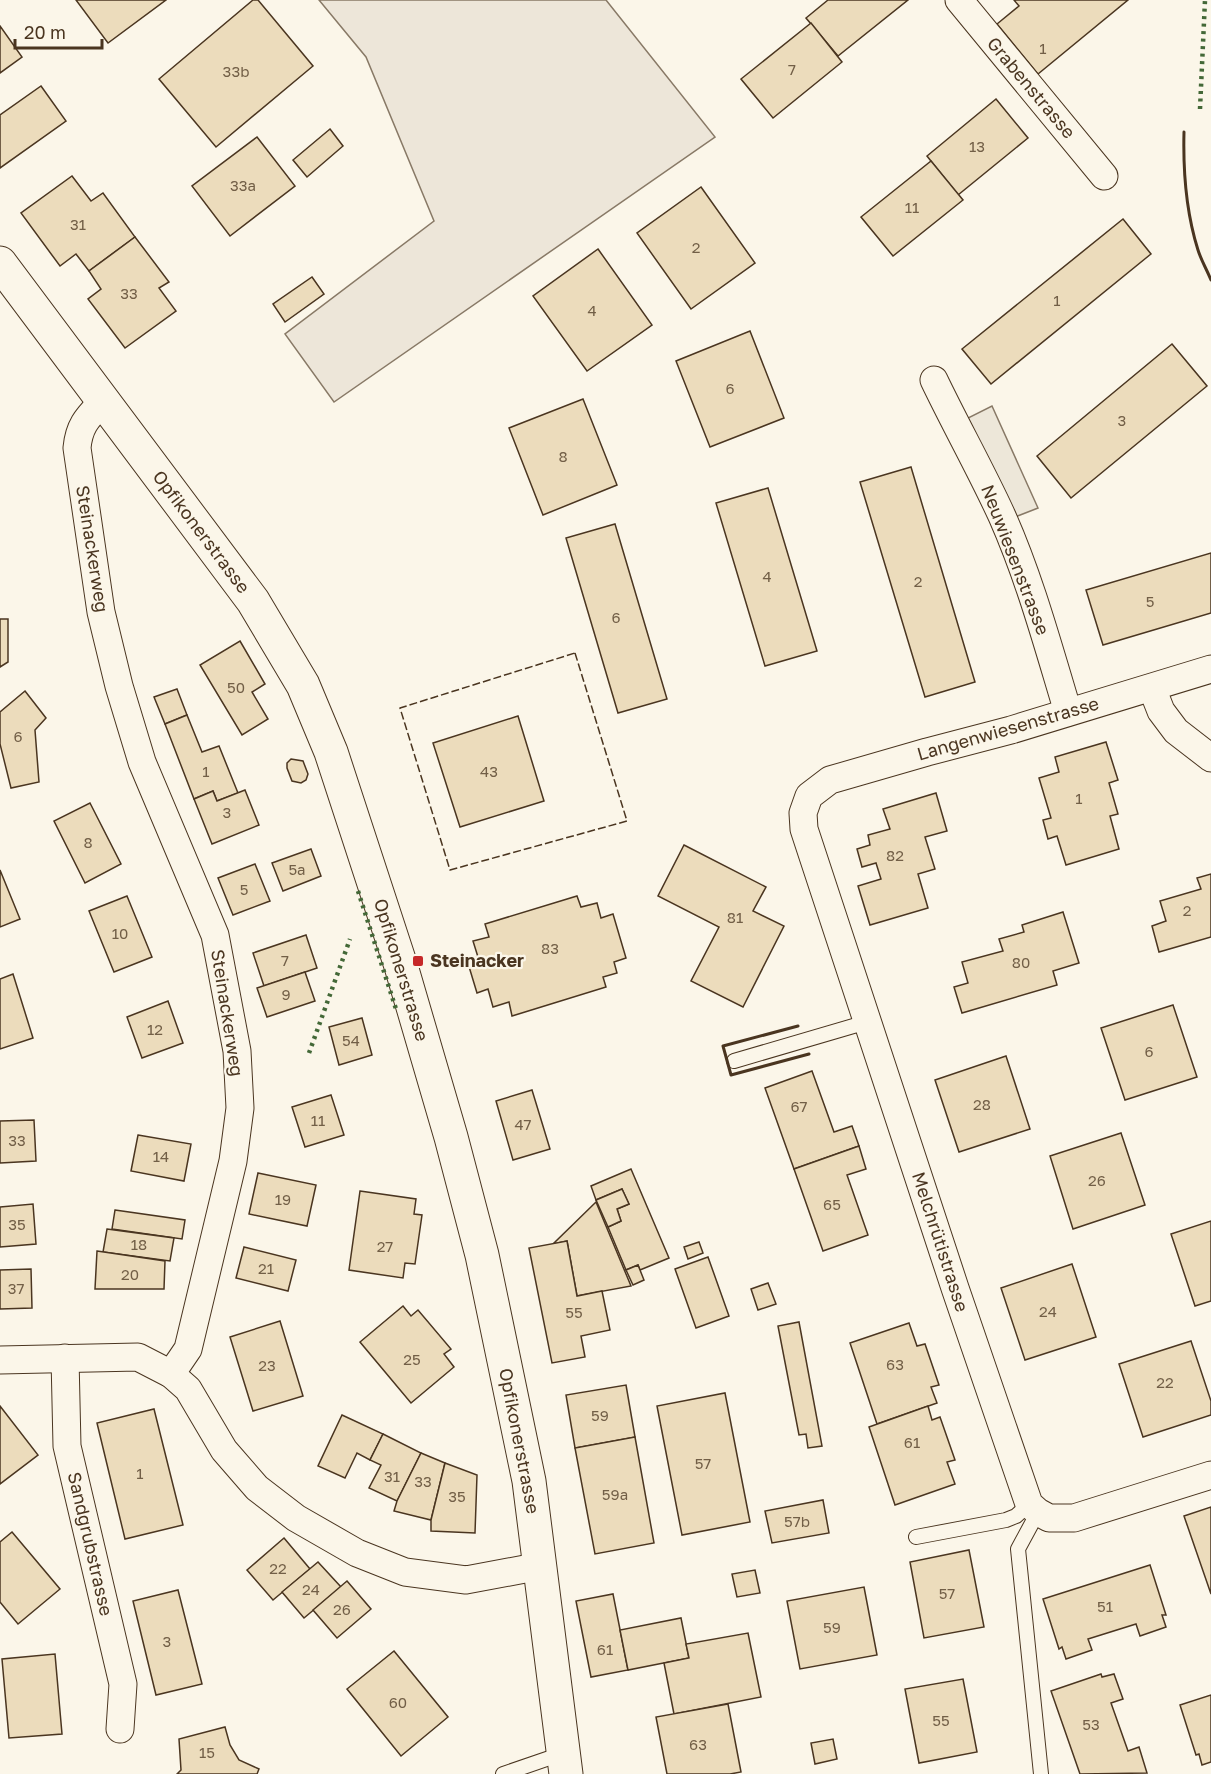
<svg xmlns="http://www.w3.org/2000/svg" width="1211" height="1774" viewBox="0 0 1211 1774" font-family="'Golos Text',sans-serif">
  <rect width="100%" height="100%" fill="#fbf6e9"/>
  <path fill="#ede6d9" stroke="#887966" stroke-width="1.5" d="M319 0H606L715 137 334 402 285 334 434 221 366 57Z"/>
  <path fill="#ede7d9" stroke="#887966" stroke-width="1.5" d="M992 406 1038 508 1015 517 966 419Z"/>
  <g fill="#ecdcbc" stroke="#4a3520" stroke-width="1.5">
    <path d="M76 0H166L108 43Z"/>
    <path d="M253 0H258L313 66 216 147 159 79Z"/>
    <path d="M828 0H908L838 56 806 18Z"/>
    <path d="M1014 0H1128L1038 74 997 24 1019 6Z"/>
    <path d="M811 23 842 62 773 118 741 79Z"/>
    <path d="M0 26 22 57 0 73Z"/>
    <path d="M41 86 66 121 0 168V115Z"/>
    <path d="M996 99 1028 138 958 195 927 156Z"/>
    <path d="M330 129 343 146 307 177 293 160Z"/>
    <path d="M257 137 295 186 230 236 192 186Z"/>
    <path d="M931 161 963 200 893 256 861 217Z"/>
    <path d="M72 176 91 201 103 193 135 237 89 271 76 254 60 266 21 213Z"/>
    <path d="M701 187 755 263 691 309 637 233Z"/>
    <path d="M1123 219 1151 254 991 384 962 349Z"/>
    <path d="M135 237 169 282 159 288 176 311 125 348 88 299 101 289 89 271Z"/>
    <path d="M598 249 652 325 587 371 533 296Z"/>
    <path d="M312 277 324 294 285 322 273 304Z"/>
    <path d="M750 331 784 418 710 447 676 361Z"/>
    <path d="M1172 344 1207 386 1071 498 1037 456Z"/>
    <path d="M583 399 617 485 543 515 509 428Z"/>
    <path d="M911 467 975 682 925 697 860 482Z"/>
    <path d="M768 488 817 651 765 666 716 503Z"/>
    <path d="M615 524 667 699 618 713 566 538Z"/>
    <path d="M1211 553V613L1103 645 1086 590Z"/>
    <path d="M0 619H8V662L0 667Z"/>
    <path d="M240 641 265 684 252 692 268 719 242 735 200 665Z"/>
    <path d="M177 689 187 715 165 724 154 697Z"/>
    <path d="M25 691 46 718 35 730 39 782 11 788 0 744V712Z"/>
    <path d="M187 715 202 752 219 746 238 793 217 801 213 791 194 799 165 724Z"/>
    <path d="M518 716 544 801 460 827 433 743Z"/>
    <path d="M1106 742 1118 780 1109 783 1118 814 1110 816 1119 849 1066 865 1057 836 1048 839 1043 820 1051 818 1039 778 1059 772 1055 757Z"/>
    <path d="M291 759 303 761 308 774 306 780 301 783 292 781 287 768V763Z"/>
    <path d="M245 790 259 825 212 844 194 799 213 791 217 801Z"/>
    <path d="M936 793 947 831 925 837 935 869 918 874 928 908 870 925 858 886 881 879 876 863 862 867 857 849 870 845 868 835 890 829 883 809Z"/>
    <path d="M90 803 121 864 85 883 54 821Z"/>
    <path d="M684 845 766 887 753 911 784 926 743 1007 691 981 719 927 658 896Z"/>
    <path d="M311 849 321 876 283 891 272 863Z"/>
    <path d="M255 864 270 901 233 915 218 878Z"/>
    <path d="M0 870 20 919 0 927Z"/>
    <path d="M1211 874V937L1159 952 1152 926 1166 921 1160 901 1201 889 1197 878Z"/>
    <path d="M127 896 152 957 114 972 89 911Z"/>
    <path d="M577 896 581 907 597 903 601 918 613 914 626 958 614 962 617 973 603 977 606 987 512 1016 509 1002 493 1007 488 989 477 993 467 960 478 957 473 941 489 937 485 924Z"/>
    <path d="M1063 912 1079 963 1053 971 1057 985 962 1013 954 987 968 983 962 962 1003 951 999 939 1024 932 1022 925Z"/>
    <path d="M306 935 317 968 264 986 253 953Z"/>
    <path d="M305 972 315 1001 267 1017 257 988Z"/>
    <path d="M13 974 33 1038 0 1049V979Z"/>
    <path d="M168 1001 183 1043 142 1058 127 1017Z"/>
    <path d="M1173 1005 1197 1077 1125 1100 1101 1028Z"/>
    <path d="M362 1018 372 1055 339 1065 329 1027Z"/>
    <path d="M1006 1056 1030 1129 959 1152 935 1080Z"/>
    <path d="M812 1071 834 1132 852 1126 859 1146 794 1169 765 1088Z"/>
    <path d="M532 1090 550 1149 513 1160 496 1101Z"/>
    <path d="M331 1095 344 1135 305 1147 292 1107Z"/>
    <path d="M34 1120 36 1161 0 1163V1121Z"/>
    <path d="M1121 1133 1145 1205 1073 1229 1050 1156Z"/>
    <path d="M138 1135 191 1144 184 1181 131 1171Z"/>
    <path d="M859 1146 866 1169 847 1175 868 1235 823 1251 794 1169Z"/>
    <path d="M631 1169 669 1258 640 1270 638 1265 626 1270 608 1227 621 1221 617 1209 629 1204 622 1189 596 1200 591 1186Z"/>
    <path d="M258 1173 316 1185 307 1226 249 1214Z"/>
    <path d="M622 1189 629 1204 617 1209 621 1221 608 1227 596 1200Z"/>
    <path d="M360 1191 416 1199 414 1214 422 1215 415 1264 405 1263 403 1278 349 1270Z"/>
    <path d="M596 1202 631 1286 577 1296 567 1241 553 1244Z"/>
    <path d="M33 1204 36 1244 0 1247V1207Z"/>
    <path d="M115 1210 185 1220 182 1239 112 1229Z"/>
    <path d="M1211 1221V1301L1195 1306 1171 1234Z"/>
    <path d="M107 1229 174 1238 170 1261 103 1252Z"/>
    <path d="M567 1241 577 1296 602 1291 610 1330 581 1336 585 1357 552 1363 529 1248Z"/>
    <path d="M699 1242 703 1253 688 1259 684 1247Z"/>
    <path d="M244 1247 296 1260 288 1291 236 1278Z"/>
    <path d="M97 1251 165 1261 164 1289H95Z"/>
    <path d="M708 1257 729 1316 696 1328 675 1269Z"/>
    <path d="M1072 1264 1096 1337 1025 1360 1001 1288Z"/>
    <path d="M638 1265 644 1280 633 1285 626 1270Z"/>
    <path d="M31 1269 32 1308 0 1309V1270Z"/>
    <path d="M768 1283 776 1304 758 1310 751 1289Z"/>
    <path d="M403 1306 411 1316 418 1310 451 1349 444 1354 454 1367 411 1403 360 1342Z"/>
    <path d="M280 1321 303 1396 253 1411 230 1337Z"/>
    <path d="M799 1322 822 1446 808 1448 806 1434 799 1435 778 1326Z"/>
    <path d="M909 1323 917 1346 925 1344 939 1385 931 1387 937 1403 877 1424 850 1343Z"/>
    <path d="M1191 1341 1211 1401V1415L1143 1437 1119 1364Z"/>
    <path d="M626 1385 635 1437 575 1448 566 1395Z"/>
    <path d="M725 1393 750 1522 682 1535 657 1406Z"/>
    <path d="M0 1406 38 1455 0 1484Z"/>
    <path d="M928 1406 932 1420 940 1417 955 1460 947 1462 955 1484 895 1505 869 1427Z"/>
    <path d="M154 1409 183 1525 125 1539 97 1423Z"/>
    <path d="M342 1415 383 1434 370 1460 357 1453 345 1478 318 1466Z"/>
    <path d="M383 1434 421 1453 397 1501 369 1488 381 1465 370 1460Z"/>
    <path d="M635 1437 654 1543 595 1554 575 1448Z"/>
    <path d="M421 1453 445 1463 431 1520 394 1511 397 1501Z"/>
    <path d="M445 1463 477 1475 475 1533 431 1531V1520Z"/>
    <path d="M823 1500 829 1533 772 1543 765 1511Z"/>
    <path d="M1211 1507V1594L1184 1516Z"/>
    <path d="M12 1532 60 1589 18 1624 0 1602V1542Z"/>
    <path d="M284 1538 310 1569 273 1600 247 1570Z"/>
    <path d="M969 1550 984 1627 924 1638 910 1562Z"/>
    <path d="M318 1562 341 1587 304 1618 282 1592Z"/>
    <path d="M1150 1565 1166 1615H1162L1166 1627 1140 1636 1136 1624 1088 1639 1092 1650 1066 1659 1062 1647 1059 1649 1043 1599Z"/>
    <path d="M755 1570 760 1593 737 1597 732 1574Z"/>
    <path d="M347 1581 371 1609 337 1638 313 1610Z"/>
    <path d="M864 1587 877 1655 800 1669 787 1601Z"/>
    <path d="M178 1590 202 1684 156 1695 133 1601Z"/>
    <path d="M613 1594 628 1670 591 1677 576 1601Z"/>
    <path d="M681 1618 689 1658 628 1670 620 1630Z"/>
    <path d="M748 1633 761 1697 674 1714 664 1663 689 1658 686 1644Z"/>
    <path d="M394 1651 448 1717 401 1756 347 1689Z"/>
    <path d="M55 1654 62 1734 9 1738 2 1659Z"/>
    <path d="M1101 1674 1102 1677 1114 1674 1123 1699 1111 1703 1128 1751 1139 1747 1147 1773 1080 1774 1051 1691Z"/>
    <path d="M963 1679 977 1752 919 1763 905 1689Z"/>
    <path d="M1211 1695V1762L1202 1765 1199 1754 1196 1755 1180 1705Z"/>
    <path d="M728 1704 741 1772 730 1774H667L656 1717Z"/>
    <path d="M225 1727 230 1745 239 1760 259 1769 257 1774H177L181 1770 179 1739Z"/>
    <path d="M833 1739 837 1759 815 1764 811 1743Z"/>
  </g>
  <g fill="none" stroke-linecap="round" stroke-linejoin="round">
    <defs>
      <g id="service">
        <path d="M734 1061 867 1022"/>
        <path d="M1038 1512 1018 1549 1041 1774"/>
        <path d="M916 1537 1006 1520 1016 1516 1029 1504"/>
        <path d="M503 1774 564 1753"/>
      </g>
      <g id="minor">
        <path d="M959 0 1104 176"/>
        <path d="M934 380C956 426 981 470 1002 516 1030 579 1048 646 1068 712"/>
        <path d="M103 401C88 417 79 425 77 448L101 612 119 686 142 762 215 935 237 1051 240 1108 233 1161 188 1349 171 1374"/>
        <path d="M1211 669 1011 730 927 752 830 780 809 796 803 813 804 829 955 1288 1029 1504 1038 1512 1049 1518H1074L1211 1475"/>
        <path d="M1152 688 1161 711 1176 731 1211 758"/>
        <path d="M65 1358 67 1446 123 1684 120 1729"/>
        <path d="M0 1360 138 1357 171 1374 188 1389 224 1450 257 1488 296 1518 357 1553 405 1572 466 1580 525 1569 540 1567"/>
      </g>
      <path id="tertiary" d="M0 263 253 601 303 685 331 752 401 966 451 1137 482 1255 529 1481 566 1774"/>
    </defs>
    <use href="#service" stroke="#4a3520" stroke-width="16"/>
    <use href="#minor" stroke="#4a3520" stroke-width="29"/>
    <use href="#tertiary" stroke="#4a3520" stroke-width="35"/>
    <use href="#service" stroke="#fbf6e9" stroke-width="14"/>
    <use href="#minor" stroke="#fbf6e9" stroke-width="27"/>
    <use href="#tertiary" stroke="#fbf6e9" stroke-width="33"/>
    <g stroke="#436837" stroke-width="4.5" stroke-dasharray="3 4.5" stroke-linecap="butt">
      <path d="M1200 109 1205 0"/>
      <path d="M358 891 396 1009"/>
      <path d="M309 1053 350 939"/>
    </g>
    <path stroke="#4a3520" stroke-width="1.5" stroke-dasharray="8 3" stroke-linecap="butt" d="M575 653 627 821 450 870 400 708Z"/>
    <g stroke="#4a3520" stroke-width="3">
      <path d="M1184 132C1183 171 1186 212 1198 250 1201 260 1207 270 1211 280"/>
      <path d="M798 1026 723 1046 731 1075 809 1054"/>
    </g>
  </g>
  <rect fill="#c62828" stroke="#fbf6e9" stroke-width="2" x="412" y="955" width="12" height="12" rx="3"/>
  <g text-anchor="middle" stroke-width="4.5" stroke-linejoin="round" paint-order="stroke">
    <g font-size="15" fill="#725f47">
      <text x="1043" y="54">1</text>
      <text x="792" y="75">7</text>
      <text x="236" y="77">33b</text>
      <text x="977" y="152">13</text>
      <text x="243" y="191">33a</text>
      <text x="912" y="213">11</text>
      <text x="78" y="230">31</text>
      <text x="696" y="253">2</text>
      <text x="129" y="299">33</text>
      <text x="1057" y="306">1</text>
      <text x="592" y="316">4</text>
      <text x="730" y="394">6</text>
      <text x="1122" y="426">3</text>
      <text x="563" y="462">8</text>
      <text x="767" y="582">4</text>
      <text x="918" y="587">2</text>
      <text x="1150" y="607">5</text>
      <text x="616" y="623">6</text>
      <text x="236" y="693">50</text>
      <text x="18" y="742">6</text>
      <text x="206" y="777">1</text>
      <text x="489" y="777">43</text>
      <text x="1079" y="804">1</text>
      <text x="227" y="818">3</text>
      <text x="88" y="848">8</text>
      <text x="895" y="861">82</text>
      <text x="297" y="875">5a</text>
      <text x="244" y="895">5</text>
      <text x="1187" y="916">2</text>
      <text x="735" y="923">81</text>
      <text x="120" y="939">10</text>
      <text x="550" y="954">83</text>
      <text x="285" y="966">7</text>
      <text x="1021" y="968">80</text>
      <text x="286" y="1000">9</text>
      <text x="155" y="1035">12</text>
      <text x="351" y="1046">54</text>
      <text x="1149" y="1057">6</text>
      <text x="982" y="1110">28</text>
      <text x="799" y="1112">67</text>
      <text x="318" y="1126">11</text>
      <text x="523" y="1130">47</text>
      <text x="17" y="1146">33</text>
      <text x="161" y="1162">14</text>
      <text x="1097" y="1186">26</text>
      <text x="283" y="1205">19</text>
      <text x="832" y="1210">65</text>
      <text x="17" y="1230">35</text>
      <text x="139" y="1250">18</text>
      <text x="385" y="1252">27</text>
      <text x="266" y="1274">21</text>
      <text x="130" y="1280">20</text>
      <text x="16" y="1294">37</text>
      <text x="1048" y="1317">24</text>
      <text x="574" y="1318">55</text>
      <text x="412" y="1365">25</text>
      <text x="895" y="1370">63</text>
      <text x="267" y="1371">23</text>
      <text x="1165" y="1388">22</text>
      <text x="600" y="1421">59</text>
      <text x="912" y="1448">61</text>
      <text x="703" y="1469">57</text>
      <text x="140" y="1479">1</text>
      <text x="392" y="1482">31</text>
      <text x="423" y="1487">33</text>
      <text x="615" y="1500">59a</text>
      <text x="457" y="1502">35</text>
      <text x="797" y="1527">57b</text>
      <text x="278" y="1574">22</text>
      <text x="311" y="1595">24</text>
      <text x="947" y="1599">57</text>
      <text x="1105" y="1612">51</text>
      <text x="342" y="1615">26</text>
      <text x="832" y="1633">59</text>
      <text x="167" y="1647">3</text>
      <text x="605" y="1655">61</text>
      <text x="398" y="1708">60</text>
      <text x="941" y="1726">55</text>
      <text x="1091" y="1730">53</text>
      <text x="698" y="1750">63</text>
      <text x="207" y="1758">15</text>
    </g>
    <g font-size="18" fill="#4a3520" stroke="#fbf6e9">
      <text transform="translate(1031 88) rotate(50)" y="6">Grabenstrasse</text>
      <text transform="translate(201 532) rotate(53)" y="6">Opfikonerstrasse</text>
      <text transform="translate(92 549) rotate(81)" y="6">Steinackerweg</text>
      <text transform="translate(1015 560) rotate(69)" y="6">Neuwiesenstrasse</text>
      <text transform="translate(1008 729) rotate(-16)" y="6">Langenwiesenstrasse</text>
      <text transform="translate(401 970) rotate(73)" y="6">Opfikonerstrasse</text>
      <text transform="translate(227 1013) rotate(81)" y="6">Steinackerweg</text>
      <text transform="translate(940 1242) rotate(72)" y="6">Melchrütistrasse</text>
      <text transform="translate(519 1441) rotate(79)" y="6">Opfikonerstrasse</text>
      <text transform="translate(90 1544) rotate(77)" y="6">Sandgrubstrasse</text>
    </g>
    <g font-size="18" font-weight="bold" fill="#4a3520" stroke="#fbf6e9" text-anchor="start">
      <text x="430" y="967">Steinacker</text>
    </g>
  </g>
  <path d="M15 39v9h87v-9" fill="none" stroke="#4a3520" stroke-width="3"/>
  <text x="24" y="39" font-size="18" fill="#4a3520" stroke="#fbf6e9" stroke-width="4.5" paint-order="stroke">20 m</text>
</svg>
